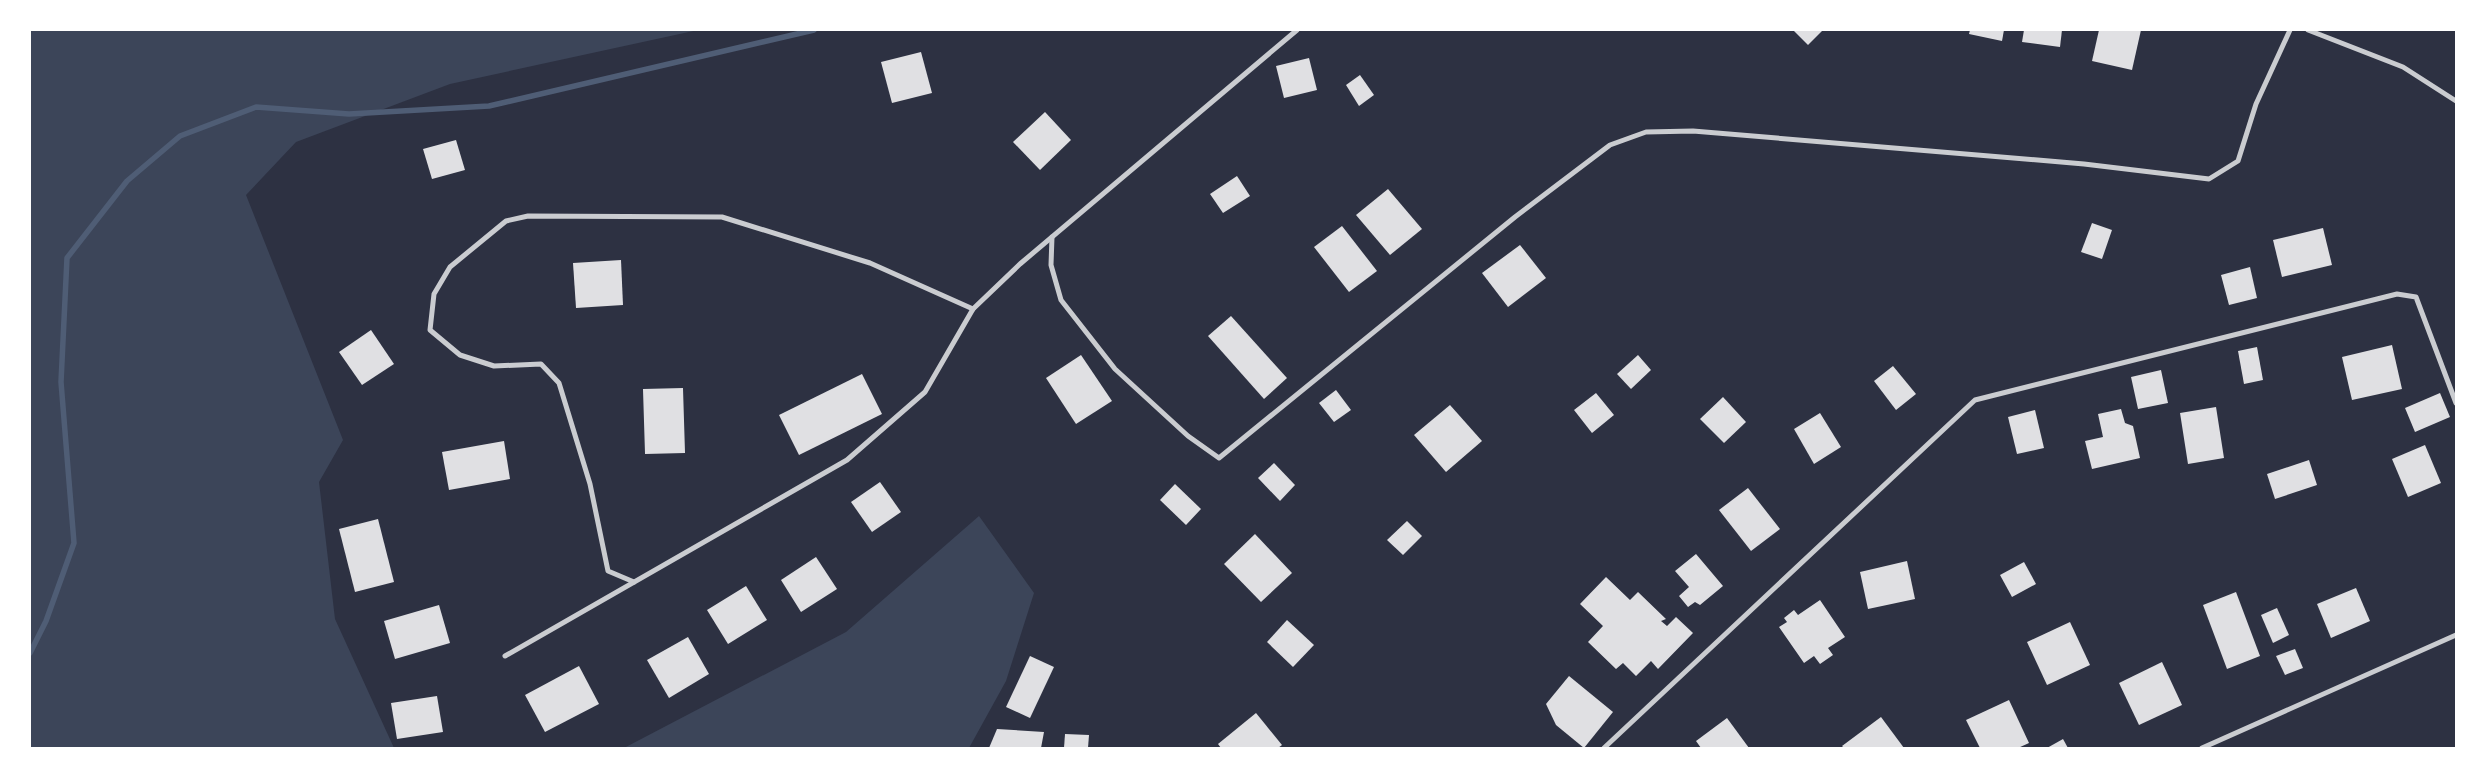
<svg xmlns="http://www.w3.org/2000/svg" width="2486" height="778" viewBox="0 0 2486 778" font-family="Mulish,sans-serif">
  <rect width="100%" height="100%" fill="#2d3142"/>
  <g fill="#3c4559">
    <path d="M30 30H698L450 84 296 142 246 195 343 440 319 482 335 619 394 748H30Z"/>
    <path d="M979 516 1034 593 1006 681 969 748H624L846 632Z"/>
  </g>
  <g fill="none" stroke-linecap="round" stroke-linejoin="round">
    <path stroke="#4f5d75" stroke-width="5.5" d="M30 653 46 621 74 543 61 382 67 258 127 181 180 136 256 107 349 114 489 106 814 30"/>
  </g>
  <g fill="#e0e0e3">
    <path d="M1793 30H1823L1808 45Z"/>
    <path d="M1970 30H2004L2002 41 1969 34Z"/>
    <path d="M2024 30H2062L2060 47 2022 42Z"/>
    <path d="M2099 30H2141L2132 70 2092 61Z"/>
    <path d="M921 52 932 93 892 103 881 62Z"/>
    <path d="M1309 58 1317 90 1284 98 1276 66Z"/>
    <path d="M1360 75 1374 95 1359 106 1346 85Z"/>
    <path d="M1045 112 1071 140 1040 170 1013 142Z"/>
    <path d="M456 140 465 170 432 179 423 149Z"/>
    <path d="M1237 176 1250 196 1223 213 1210 194Z"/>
    <path d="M1388 189 1422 229 1390 255 1356 215Z"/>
    <path d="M2092 223 2112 230 2102 259 2081 252Z"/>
    <path d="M1342 226 1377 271 1349 292 1314 247Z"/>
    <path d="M2323 228 2332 265 2282 277 2273 240Z"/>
    <path d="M1520 245 1546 278 1508 307 1482 273Z"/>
    <path d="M621 260 623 305 576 308 573 263Z"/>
    <path d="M2250 267 2257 298 2229 305 2221 275Z"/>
    <path d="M1231 316 1287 378 1264 399 1208 336Z"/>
    <path d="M371 330 394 364 362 385 339 352Z"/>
    <path d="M2392 345 2402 389 2352 400 2342 357Z"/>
    <path d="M2257 347 2263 380 2244 384 2238 351Z"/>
    <path d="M1081 355 1112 401 1076 424 1046 378Z"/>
    <path d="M1638 355 1651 370 1631 389 1617 374Z"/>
    <path d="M1893 366 1916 394 1896 410 1874 381Z"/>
    <path d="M2161 370 2168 403 2138 409 2131 377Z"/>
    <path d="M862 374 882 414 799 455 779 415Z"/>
    <path d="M683 388 685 453 645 454 643 389Z"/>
    <path d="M1336 390 1351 410 1334 422 1319 403Z"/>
    <path d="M1596 393 1614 415 1592 433 1574 410Z"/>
    <path d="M2440 393 2450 417 2415 432 2405 408Z"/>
    <path d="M1723 397 1746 422 1724 443 1700 419Z"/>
    <path d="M1450 405 1482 441 1446 472 1414 435Z"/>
    <path d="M2216 407 2224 458 2188 464 2180 413Z"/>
    <path d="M2121 409 2125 423 2133 426 2140 458 2092 469 2085 441 2103 437 2098 414Z"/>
    <path d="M2035 410 2044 448 2017 454 2008 417Z"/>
    <path d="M1820 413 1841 447 1814 464 1794 429Z"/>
    <path d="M504 441 510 479 449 490 442 452Z"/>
    <path d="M2425 445 2441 483 2408 497 2392 459Z"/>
    <path d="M2309 460 2317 485 2275 499 2267 474Z"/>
    <path d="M1274 463 1295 485 1280 501 1258 478Z"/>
    <path d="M880 482 901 512 872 532 851 502Z"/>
    <path d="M1175 484 1201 509 1186 525 1160 500Z"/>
    <path d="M1748 488 1780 529 1751 551 1719 510Z"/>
    <path d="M378 519 394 582 355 592 339 529Z"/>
    <path d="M1407 521 1422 536 1403 555 1387 540Z"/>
    <path d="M1255 534 1292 573 1261 602 1224 564Z"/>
    <path d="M1696 554 1723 586 1700 605 1695 602 1688 607 1679 596 1689 587 1675 571Z"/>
    <path d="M816 557 837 589 801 612 781 580Z"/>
    <path d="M1907 561 1915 599 1868 609 1860 572Z"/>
    <path d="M2024 562 2036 584 2012 597 2000 575Z"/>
    <path d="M1606 577 1630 600 1638 592 1666 619 1661 621 1667 626 1676 617 1693 633 1658 669 1651 661 1636 676 1623 663 1616 669 1588 642 1603 626 1580 604Z"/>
    <path d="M746 586 767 620 728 644 707 610Z"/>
    <path d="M2356 588 2370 621 2331 638 2317 604Z"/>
    <path d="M2236 592 2260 656 2227 669 2203 605Z"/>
    <path d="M1820 600 1845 637 1828 648 1833 655 1820 664 1814 656 1804 663 1779 627 1787 622 1784 618 1794 610 1798 615Z"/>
    <path d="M439 605 450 643 395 659 384 621Z"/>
    <path d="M2277 608 2289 635 2273 643 2261 615Z"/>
    <path d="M1287 620 1314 645 1293 667 1267 642Z"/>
    <path d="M2070 622 2090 665 2047 685 2027 642Z"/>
    <path d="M688 637 709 674 669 698 647 660Z"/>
    <path d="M2295 649 2303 668 2285 675 2276 656Z"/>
    <path d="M1030 656 1054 667 1030 718 1006 707Z"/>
    <path d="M2162 662 2182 705 2139 725 2119 683Z"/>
    <path d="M579 666 599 704 545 732 525 695Z"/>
    <path d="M1569 676 1613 712 1584 748 1556 725 1546 704Z"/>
    <path d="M437 696 443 732 397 739 391 703Z"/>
    <path d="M2009 700 2029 743 2018 748H1980L1966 720Z"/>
    <path d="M1256 713 1282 745 1278 748H1221L1218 744Z"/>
    <path d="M1881 717 1904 748H1844L1842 746Z"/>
    <path d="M1727 718 1749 748H1701L1696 741Z"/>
    <path d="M997 729 1044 732 1041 748H989Z"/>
    <path d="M1065 734 1089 735 1088 748H1064Z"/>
    <path d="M2063 739 2068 748H2047Z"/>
  </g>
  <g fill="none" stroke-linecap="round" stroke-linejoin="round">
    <g stroke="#caccd0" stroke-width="5">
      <path d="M2308 30 2403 67 2456 101"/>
      <path d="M1052 237 1051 265 1061 300 1115 369 1188 436 1219 458 1515 217 1610 145 1646 132 1693 131 2084 164 2209 179 2238 161 2256 104 2290 30"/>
      <path d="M634 582 608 571 590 484 559 383 541 364 494 366 460 355 430 330 434 294 450 267 506 221 528 216 722 217 870 263 973 309"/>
      <path d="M505 656 847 460 925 392 973 309 1020 264 1297 30"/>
      <path d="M1604 748 1975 400 2397 294 2416 297 2456 403"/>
      <path d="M2202 748 2456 635"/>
    </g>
  </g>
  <rect width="2486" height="778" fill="none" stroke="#ffffff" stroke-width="62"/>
</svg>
